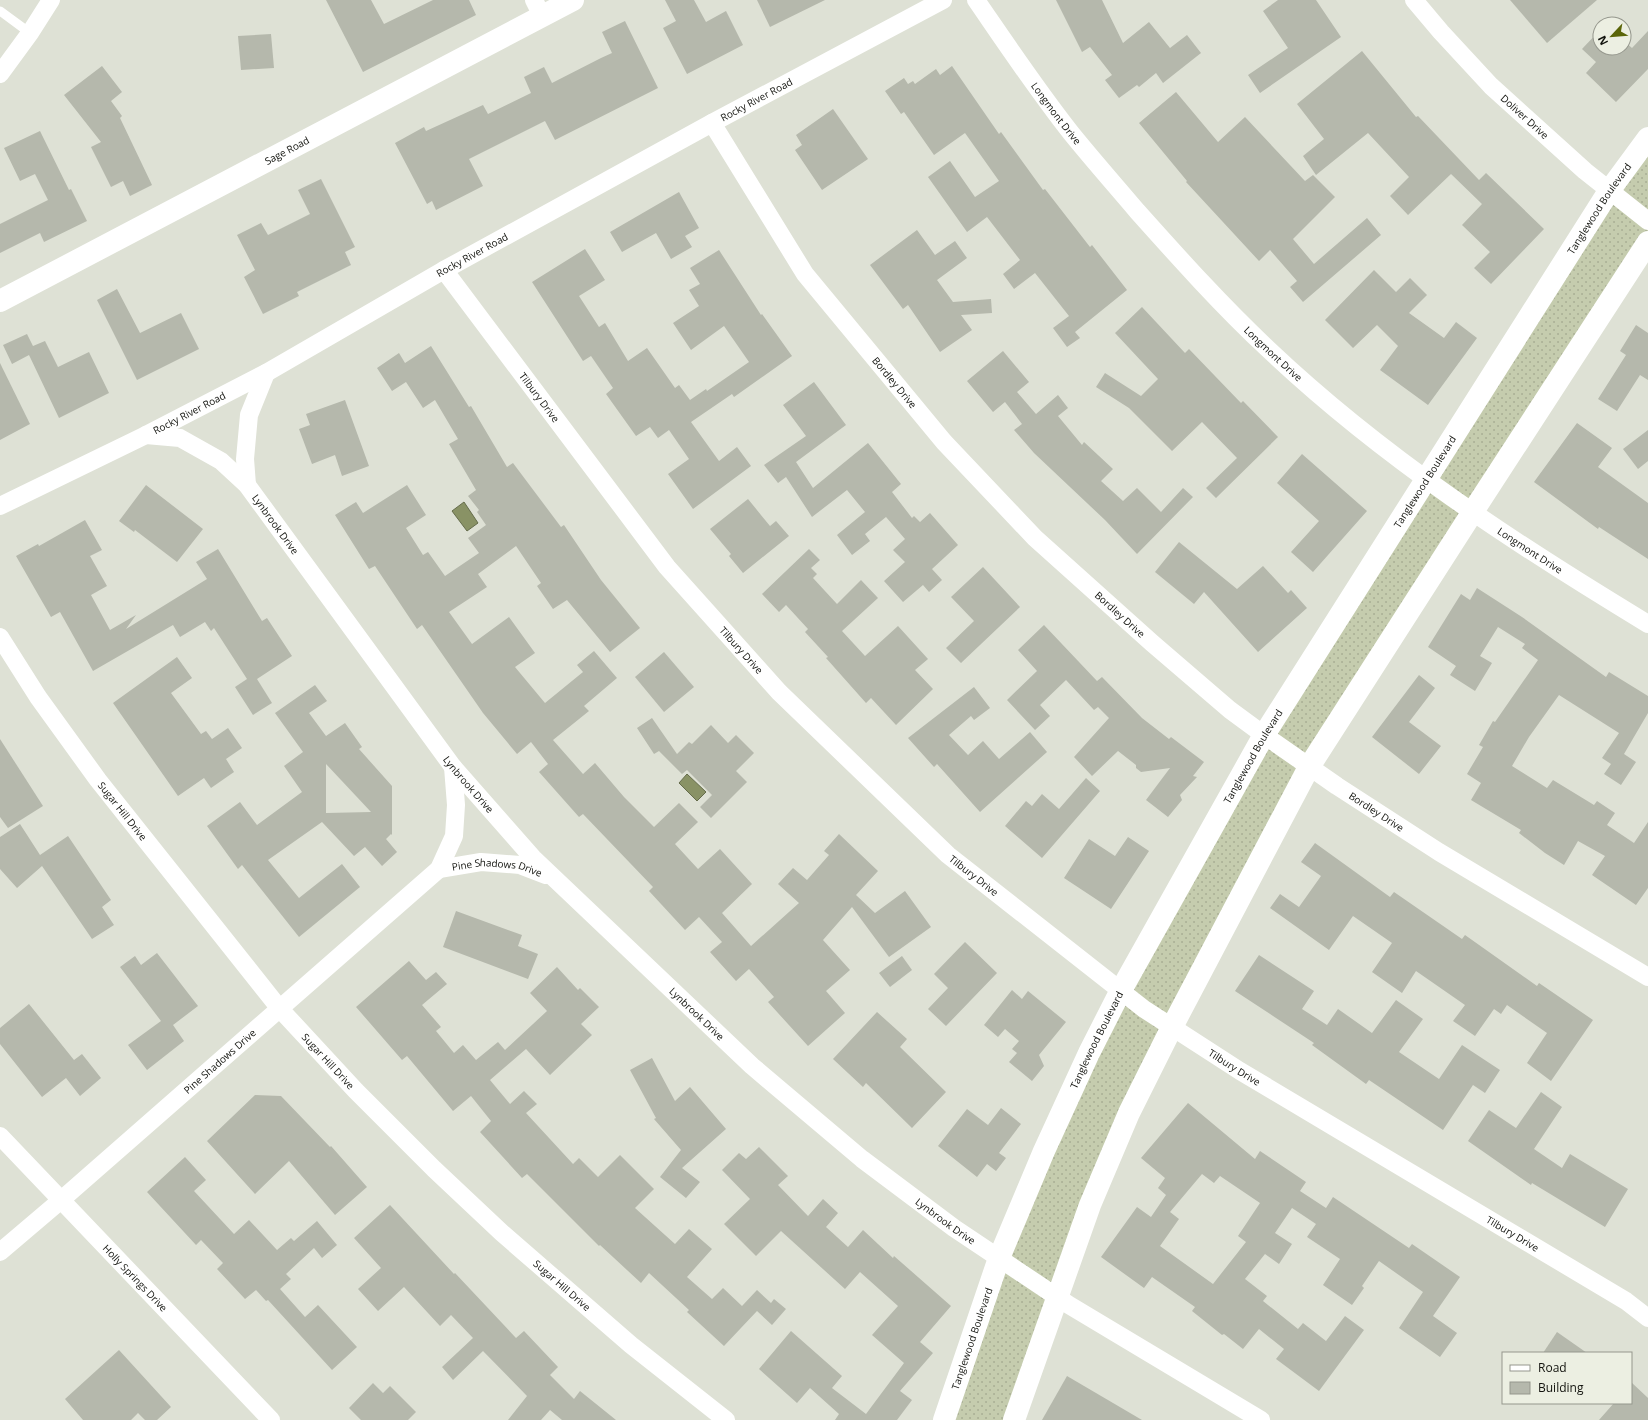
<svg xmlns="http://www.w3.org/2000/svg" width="1648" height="1420" viewBox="0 0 1648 1420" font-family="'Open Sans',sans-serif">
  <defs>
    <pattern id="grass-dots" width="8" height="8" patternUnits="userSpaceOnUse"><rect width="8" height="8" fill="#c5ccae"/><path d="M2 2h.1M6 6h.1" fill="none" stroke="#a8ae94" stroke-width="1.8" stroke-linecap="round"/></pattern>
  </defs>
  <rect width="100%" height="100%" fill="#dee1d5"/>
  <path fill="url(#grass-dots)" d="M1648 149V232L1246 870 1006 1420H949L1002 1267 1087 1069 1265 743Z"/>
  <g fill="#899265" stroke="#656c4b">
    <path d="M464 502 478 523 467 531 452 511Z"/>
    <path d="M687 774 706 792 697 801 679 783Z"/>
  </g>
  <g fill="#b5b8ac" fill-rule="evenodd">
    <path d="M326 0H371L384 24 433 0H469L476 15 363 72Z"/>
    <path d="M665 0H694L706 22 726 11 743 45 687 74 663 28 676 21Z"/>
    <path d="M757 0H825L770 27Z"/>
    <path d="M1056 0H1102L1123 43 1149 22 1170 48 1187 35 1201 53 1163 83 1156 73 1139 87 1137 85 1119 98 1105 80 1112 75 1090 47 1082 52Z"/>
    <path d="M1278 0H1316L1341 37 1260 93 1248 75 1288 48 1263 11Z"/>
    <path d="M1510 0H1597L1547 43Z"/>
    <path d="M625 21 658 88 555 140 545 121 469 159 483 186 436 210 432 201 427 204 395 143 424 127 426 131 483 105 488 114 531 93 524 77 544 67 552 83 601 58 612 53 602 32Z"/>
    <path d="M1600 30V48H1624V41L1632 48 1648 31V69L1616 102 1586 73 1596 62 1582 49Z"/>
    <path d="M271 34 274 68 241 70 238 36Z"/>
    <path d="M1362 51 1416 117 1418 116 1479 180 1486 173 1544 229 1491 284 1474 268 1490 252 1462 225 1482 204 1451 174 1408 215 1390 196 1409 177 1368 133 1316 175 1303 156 1324 139 1297 104Z"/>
    <path d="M102 66 122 92 111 101 122 116 120 118 152 185 130 196 123 181 111 187 91 147 101 142 64 95Z"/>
    <path d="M952 66 999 134 1001 132 1043 190 1045 189 1090 247 1092 245 1127 290 1075 332 1080 338 1067 347 1053 328 1069 316 1035 273 1014 289 1003 274 1020 260 987 217 967 232 928 177 950 161 975 197 999 181 965 133 934 155 904 112 901 114 885 91 904 78 908 84 913 81 915 84 936 69 940 75Z"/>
    <path d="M1176 92 1218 142 1245 117 1305 181 1313 175 1335 197 1293 239 1314 264 1367 218 1381 235 1303 302 1290 287 1297 281 1270 250 1259 261 1186 182 1187 181 1139 123Z"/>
    <path d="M833 109 868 159 822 190 795 150 802 145 796 135Z"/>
    <path d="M40 131 69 190 71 189 87 221 44 242 40 233 0 253V224L48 200 35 174 20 181 4 148Z"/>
    <path d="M321 179 355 247 345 252 351 265 297 292 299 296 263 314 244 277 255 270 237 235 261 223 268 235 310 214 298 190Z"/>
    <path d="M679 192 699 228 685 236 692 247 671 259 656 233 622 252 610 232Z"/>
    <path d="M917 230 935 255 955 241 967 258 937 280 953 302 991 299 992 313 961 315 972 330 940 352 908 305 903 309 870 265Z"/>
    <path d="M585 249 605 280 579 296 599 327 605 323 628 361 647 348 675 388 679 385 690 400 706 389 707 391 749 362 724 326 691 350 673 323 699 306 689 290 700 284 690 268 719 250 761 315 762 314 792 356 734 397 732 394 691 422 719 461 737 447 751 466 693 509 668 474 689 459 669 430 658 438 650 427 636 436 606 394 613 388 591 356 583 361 532 282Z"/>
    <path d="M1374 270 1396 292 1410 278 1427 295 1409 313 1444 338 1456 322 1477 338 1428 405 1380 370 1398 346 1377 325 1353 348 1325 320Z"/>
    <path d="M117 289 140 333 181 313 199 349 137 380 97 300Z"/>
    <path d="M1142 307 1185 353 1189 349 1241 403 1243 401 1278 437 1216 498 1206 488 1237 458 1202 422 1172 451 1129 408 1096 387 1105 373 1141 396 1158 379 1115 333Z"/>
    <path d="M1636 325 1648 333V380L1640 375 1617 411 1598 399 1626 355 1620 351Z"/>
    <path d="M27 334 33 346 45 341 58 367 89 352 109 393 59 418 29 355 12 364 3 345Z"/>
    <path d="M431 346 469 407 471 406 507 467 513 463 561 527 564 525 601 580 640 628 610 652 567 600 553 609 537 586 541 583 516 546 478 574 487 587 449 612 472 644 509 617 535 653 515 667 545 703 583 672 577 665 594 651 617 678 584 706 589 711 553 740 583 774 595 763 624 797 654 827 679 803 698 822 675 844 698 869 720 849 752 884 722 913 751 946 799 903 778 884 793 868 807 880 829 855 824 851 839 834 878 871 856 895 875 913 905 891 931 927 889 957 852 907 823 940 850 970 826 991 845 1013 808 1046 768 1002 774 997 749 969 736 981 710 952 722 942 699 917 685 930 649 891 653 887 583 814 579 817 539 772 548 764 531 742 517 754 483 713 422 625 417 629 375 566 369 569 335 515 356 502 363 513 407 485 426 515 406 528 423 555 428 552 445 576 479 553 468 538 486 525 477 512 479 510 468 496 476 490 449 444 458 439 435 400 423 408 406 382 392 391 377 368 399 353 405 363Z"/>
    <path d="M1003 351 1029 382 1017 392 1036 414 1058 395 1068 408 1058 416 1082 445 1084 442 1113 469 1101 481 1123 501 1137 488 1161 512 1183 488 1193 497 1137 554 1105 520 1034 453 1014 430 1022 424 1005 402 993 412 967 381Z"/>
    <path d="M0 363 30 424 0 440Z"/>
    <path d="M814 382 846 425 796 462 813 488 868 443 901 484 892 492 912 518 914 516 920 522 930 513 958 545 932 569 942 580 929 592 923 585 903 602 884 581 905 562 893 550 905 539 886 517 865 534 870 541 852 555 837 535 865 512 847 490 812 517 786 477 778 483 764 465 806 436 783 405Z"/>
    <path d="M345 400 369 466 342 476 335 455 312 464 299 429 310 425 306 414Z"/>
    <path d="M1577 423 1612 448 1598 467 1648 503V559L1599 527 1598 529 1534 482Z"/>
    <path d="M1648 430V461L1638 469 1623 449Z"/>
    <path d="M1302 454 1367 511 1313 572 1291 552 1319 521 1277 483Z"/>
    <path d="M146 485 203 529 177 562 135 530 134 532 119 521Z"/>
    <path d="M748 499 770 526 776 521 789 536 743 573 729 556 731 554 710 529Z"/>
    <path d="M85 520 102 550 90 556 107 586 91 595 110 630 136 615 126 629 207 579 196 562 218 549 262 621 267 618 292 656 257 679 272 703 253 715 235 687 247 679 214 628 211 631 205 622 180 637 173 625 93 671 60 612 51 617 16 556 38 544 39 546Z"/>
    <path d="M1179 542 1237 589 1263 566 1288 593 1291 590 1307 608 1258 652 1204 592 1194 604 1155 572Z"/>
    <path d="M809 549 820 560 811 568 817 574 813 578 837 604 861 580 878 598 842 631 865 656 898 626 928 659 915 670 933 689 896 725 871 698 866 703 826 658 828 657 805 632 808 629 786 605 779 612 762 594Z"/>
    <path d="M983 567 1020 607 961 663 946 648 974 621 951 597Z"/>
    <path d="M1477 588 1522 617 1606 677 1609 672 1648 696V713L1624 754 1636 762 1621 785 1604 774 1611 764 1602 758 1619 733 1559 695 1529 737 1512 766 1547 788 1553 780 1594 805 1597 801 1615 813 1607 825 1634 843 1648 822V888L1636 905 1592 875 1605 856 1578 841 1564 865 1545 853 1519 833 1521 830 1471 800 1481 783 1467 774 1483 747 1479 745 1493 721 1495 722 1538 660 1522 648 1525 644 1498 627 1480 656 1492 663 1475 691 1450 675 1456 666 1428 647 1461 594 1470 600Z"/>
    <path d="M1044 625 1097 681 1102 677 1142 718 1169 739 1171 737 1204 762 1193 776 1197 777 1180 795 1182 800 1168 817 1146 800 1170 768 1141 772 1136 768V765L1118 751 1092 776 1074 757 1109 718 1098 707 1094 710 1066 680 1040 705 1050 716 1035 730 1007 700 1037 671 1018 650Z"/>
    <path d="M664 652 694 687 664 712 635 677Z"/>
    <path d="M177 657 192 678 171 693 201 734 206 731 212 739 228 728 242 748 226 759 234 772 211 788 204 778 178 796 113 703Z"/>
    <path d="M1419 675 1435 688 1409 722 1441 746 1419 774 1372 737Z"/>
    <path d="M315 685 327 701 309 713 326 736 345 723 362 747 359 749 392 786V835L391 834 386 839 397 852 382 866 365 847 354 856 322 822 268 860 299 898 342 864 360 887 299 937 242 865 238 869 207 826 240 802 257 825 302 792 284 766 303 752 275 713ZM326 764 371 812 326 813Z"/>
    <path d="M974 687 990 708 974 720 971 716 949 735 968 755 983 741 999 759 1030 732 1047 752 980 812 937 764 934 767 908 738Z"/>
    <path d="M652 718 677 754 689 742 692 744 711 725 728 743 736 735 754 753 736 771 747 782 711 818 700 807 712 795 687 770 682 774 659 751 654 754 637 728Z"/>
    <path d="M0 739 43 806 8 828 0 817Z"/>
    <path d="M1086 778 1100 791 1042 858 1005 826 1026 801 1032 806 1042 794 1059 809Z"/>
    <path d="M20 824 40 855 68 836 111 900 102 907 114 925 92 939 42 866 17 888 0 869V837Z"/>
    <path d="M1128 837 1149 851 1111 909 1064 878 1089 839 1115 856Z"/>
    <path d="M1315 843 1390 897 1394 892 1462 939 1465 935 1537 986 1539 983 1593 1020 1551 1081 1527 1063 1547 1033 1507 1005 1501 1014 1494 1009 1475 1036 1453 1021 1465 1005 1416 971 1402 993 1372 972 1392 943 1353 916 1329 950 1270 908 1280 894 1299 907 1321 876 1301 862Z"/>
    <path d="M456 911 522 935 518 946 538 954 528 979 443 947Z"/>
    <path d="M965 942 997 973 946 1026 928 1009 948 988 934 974Z"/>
    <path d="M157 953 198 1006 173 1025 184 1041 147 1070 128 1045 161 1021 120 967 135 956 141 965Z"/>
    <path d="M1259 955 1314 991 1302 1009 1327 1025 1338 1009 1372 1033 1396 1000 1423 1019 1399 1052 1439 1079 1462 1045 1500 1070 1485 1093 1473 1085 1443 1130 1369 1080 1366 1084 1312 1045 1314 1043 1235 991Z"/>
    <path d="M902 956 912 970 890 987 879 973Z"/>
    <path d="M409 961 426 980 436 972 447 984 422 1005 441 1027 436 1031 454 1053 463 1045 476 1060 498 1042 505 1050 547 1011 530 993 557 967 578 990 580 988 599 1007 581 1024 592 1035 550 1075 526 1049 490 1080 510 1104 524 1091 537 1104 526 1113 573 1164 579 1158 598 1177 620 1155 654 1189 635 1208 675 1244 689 1229 712 1249 687 1277 712 1299 723 1288 742 1306 757 1290 771 1303 774 1299 786 1309 772 1325 757 1311 724 1346 687 1312 689 1310 649 1273 641 1283 600 1245 599 1246 527 1174 522 1178 480 1132 491 1121 471 1096 453 1111 407 1056 402 1060 356 1007Z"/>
    <path d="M1012 990 1022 999 1028 991 1066 1022 1039 1055 1044 1066 1032 1081 1009 1062 1017 1053 1012 1049 1019 1041 1005 1029 998 1037 984 1025Z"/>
    <path d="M29 1004 74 1060 82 1054 101 1078 80 1096 66 1078 42 1097 0 1044V1028Z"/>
    <path d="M877 1012 907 1039 900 1047 946 1092 912 1128 866 1083 863 1087 833 1059Z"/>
    <path d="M652 1058 675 1101 690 1087 726 1129 682 1168 700 1182 686 1198 660 1177 681 1150 654 1119 656 1118 630 1070Z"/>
    <path d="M1541 1092 1562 1107 1534 1149 1562 1168 1570 1154 1628 1189 1605 1227 1532 1183 1531 1185 1468 1141 1489 1110 1516 1128Z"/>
    <path d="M255 1095 281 1096 330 1147 331 1146 367 1187 335 1215 289 1161 255 1194 207 1141Z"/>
    <path d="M1188 1103 1255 1159 1260 1151 1306 1182 1300 1191 1326 1208 1333 1197 1409 1248 1412 1244 1460 1277 1433 1316 1457 1333 1440 1357 1399 1328 1423 1292 1379 1261 1362 1286 1364 1288 1352 1305 1323 1285 1340 1259 1307 1237 1316 1224 1292 1208 1275 1233 1292 1244 1279 1264 1265 1254 1245 1279 1267 1296 1263 1301 1298 1329 1303 1323 1326 1341 1345 1316 1364 1330 1319 1391 1276 1359 1284 1349 1259 1329 1243 1349 1224 1334 1222 1335 1192 1311 1195 1307 1152 1277 1144 1288 1101 1257 1137 1207 1151 1217 1166 1195 1158 1188 1165 1178 1141 1158ZM1202 1174 1214 1183 1220 1176 1260 1203 1238 1236 1246 1242 1213 1284 1160 1246 1179 1219 1170 1212Z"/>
    <path d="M1001 1108 1021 1124 999 1153 1006 1158 996 1171 987 1164 977 1177 938 1146 967 1109 988 1125Z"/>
    <path d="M759 1147 788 1176 778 1185 808 1216 823 1199 838 1213 826 1227 848 1247 863 1230 893 1258 894 1256 951 1306 920 1342 933 1353 900 1391 912 1400 897 1420H835L839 1414 810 1388 797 1403 759 1369 791 1331 842 1376 832 1388 866 1414 904 1363 872 1335 898 1306 860 1272 845 1289 781 1231 756 1256 724 1224 750 1199 722 1170 739 1153 746 1159Z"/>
    <path d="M185 1157 206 1180 194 1191 234 1234 249 1220 277 1250 291 1238 294 1241 317 1221 337 1245 322 1258 314 1248 286 1274 291 1279 280 1289 305 1317 318 1305 357 1347 332 1370 268 1300 266 1301 256 1290 245 1299 217 1269 223 1263 201 1240 196 1245 147 1192Z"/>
    <path d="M390 1205 454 1274 455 1273 516 1338 524 1331 558 1367 550 1375 574 1399 580 1391 616 1420H562L550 1410 541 1420H508L527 1396 483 1351 453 1380 442 1367 473 1338 451 1315 440 1326 404 1287 378 1311 358 1289 381 1268 354 1238Z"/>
    <path d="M1557 1332 1587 1353H1543Z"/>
    <path d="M119 1350 171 1407 157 1420H145L138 1413 131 1420H83L65 1399Z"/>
    <path d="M1067 1376 1142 1420H1042Z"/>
    <path d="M1631 1382 1648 1398V1420H1599L1614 1403H1631Z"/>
    <path d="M373 1383 383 1393 390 1386 416 1412 408 1420H361L349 1408Z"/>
  </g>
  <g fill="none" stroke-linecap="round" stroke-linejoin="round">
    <path stroke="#fff" stroke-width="9" d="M0 11 30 33"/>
    <g stroke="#fff" stroke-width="18">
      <path d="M534 0 542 16"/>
      <path id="s1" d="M976 0C1007 45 1037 90 1071 133 1092 159 1115 185 1137 211 1179 258 1222 306 1268 349 1382 457 1514 543 1648 624"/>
      <path id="s2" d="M1414 0 1441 32 1491 86 1585 171 1648 221"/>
      <path d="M0 74 30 33 51 0"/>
      <path id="s3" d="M712 123 805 274 944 442 1035 538 1152 643 1230 710 1264 735 1337 786 1439 852 1648 977"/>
      <path id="s4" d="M444 270 667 567 779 692 948 855 1144 1009 1240 1071 1626 1301 1648 1318"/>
      <path id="s5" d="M146 435 180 438 221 461 247 485 453 767 533 858 752 1066 862 1159 954 1228 1069 1305 1261 1420"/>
      <path d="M247 485 245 459 249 415 266 373"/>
      <path id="s6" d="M0 506 146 435 266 373 444 270 712 123 943 0"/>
      <path id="s7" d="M0 637 38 697 98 780 280 1009 356 1091 434 1169 502 1233 631 1345 726 1420"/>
      <path id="s8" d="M439 869 481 862 520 865 546 875"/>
      <path id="s9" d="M0 1136 271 1420"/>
      <path id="s10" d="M0 1252 60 1201 439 869 454 836 456 805 453 767"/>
    </g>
    <g stroke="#fff" stroke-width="22">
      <path id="s11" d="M0 301 573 0"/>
      <path id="s12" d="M944 1420 999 1258 1044 1151 1089 1053 1120 992 1264 735 1609 191 1648 138"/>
      <path d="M1014 1420 1090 1205 1129 1113 1172 1027 1309 767 1472 513 1648 242"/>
    </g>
  </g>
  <g text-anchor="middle" stroke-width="4" stroke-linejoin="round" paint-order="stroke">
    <g font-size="10" fill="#12130e" stroke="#ecefe2">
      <text dy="4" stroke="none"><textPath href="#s6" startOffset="859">Rocky River Road</textPath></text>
      <text dy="4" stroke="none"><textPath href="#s1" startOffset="139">Longmont Drive</textPath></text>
      <text dy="4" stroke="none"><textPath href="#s2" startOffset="161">Doliver Drive</textPath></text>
      <text dy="4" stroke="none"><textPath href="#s11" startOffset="324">Sage Road</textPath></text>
      <text dy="4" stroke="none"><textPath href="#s12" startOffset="1382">Tanglewood Boulevard</textPath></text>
      <text dy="4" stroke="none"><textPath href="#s6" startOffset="535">Rocky River Road</textPath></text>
      <text dy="4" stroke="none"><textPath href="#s1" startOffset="463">Longmont Drive</textPath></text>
      <text dy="4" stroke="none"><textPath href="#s3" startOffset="318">Bordley Drive</textPath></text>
      <text dy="4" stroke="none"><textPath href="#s4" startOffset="159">Tilbury Drive</textPath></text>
      <text dy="4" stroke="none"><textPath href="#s6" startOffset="211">Rocky River Road</textPath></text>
      <text dy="4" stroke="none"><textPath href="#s12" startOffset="1058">Tanglewood Boulevard</textPath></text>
      <text dy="4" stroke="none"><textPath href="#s5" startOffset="165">Lynbrook Drive</textPath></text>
      <text dy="4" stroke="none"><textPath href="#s1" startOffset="787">Longmont Drive</textPath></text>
      <text dy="4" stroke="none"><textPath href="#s3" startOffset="642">Bordley Drive</textPath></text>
      <text dy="4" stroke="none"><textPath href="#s4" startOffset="483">Tilbury Drive</textPath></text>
      <text dy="4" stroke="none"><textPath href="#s12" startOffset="734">Tanglewood Boulevard</textPath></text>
      <text dy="4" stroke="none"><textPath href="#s5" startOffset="489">Lynbrook Drive</textPath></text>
      <text dy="4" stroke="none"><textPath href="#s7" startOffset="213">Sugar Hill Drive</textPath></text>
      <text dy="4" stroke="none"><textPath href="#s3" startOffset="966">Bordley Drive</textPath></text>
      <text dy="4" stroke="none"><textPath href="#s8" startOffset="59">Pine Shadows Drive</textPath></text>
      <text dy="4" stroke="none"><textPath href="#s4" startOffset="807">Tilbury Drive</textPath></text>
      <text dy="4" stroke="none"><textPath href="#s5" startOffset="813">Lynbrook Drive</textPath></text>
      <text dy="4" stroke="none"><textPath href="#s12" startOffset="410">Tanglewood Boulevard</textPath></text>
      <text dy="4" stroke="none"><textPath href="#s10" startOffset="291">Pine Shadows Drive</textPath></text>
      <text dy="4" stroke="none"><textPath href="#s7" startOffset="537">Sugar Hill Drive</textPath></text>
      <text dy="4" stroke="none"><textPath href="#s4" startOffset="1131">Tilbury Drive</textPath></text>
      <text dy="4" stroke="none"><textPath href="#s5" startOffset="1137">Lynbrook Drive</textPath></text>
      <text dy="4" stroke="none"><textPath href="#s4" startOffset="1455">Tilbury Drive</textPath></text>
      <text dy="4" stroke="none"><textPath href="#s9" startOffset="196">Holly Springs Drive</textPath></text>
      <text dy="4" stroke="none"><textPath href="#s7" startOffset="861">Sugar Hill Drive</textPath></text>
      <text dy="4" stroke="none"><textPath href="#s12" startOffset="86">Tanglewood Boulevard</textPath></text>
    </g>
  </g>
  <rect x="1502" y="1352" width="130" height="52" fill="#ecefe2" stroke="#95978d"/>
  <rect x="1510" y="1365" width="20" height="6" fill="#ffffff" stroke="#95978d"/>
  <text x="1538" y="1372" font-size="12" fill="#12130e">Road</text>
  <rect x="1510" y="1382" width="20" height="12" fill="#b5b8ac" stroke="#95978d"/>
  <text x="1538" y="1392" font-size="12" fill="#12130e">Building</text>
  <g transform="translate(1612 36) rotate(244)"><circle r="19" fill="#ecefe2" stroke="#95978d"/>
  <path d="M0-3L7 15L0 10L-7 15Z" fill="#5a6508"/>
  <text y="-6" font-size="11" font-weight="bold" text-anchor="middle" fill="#12130e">N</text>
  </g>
</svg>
